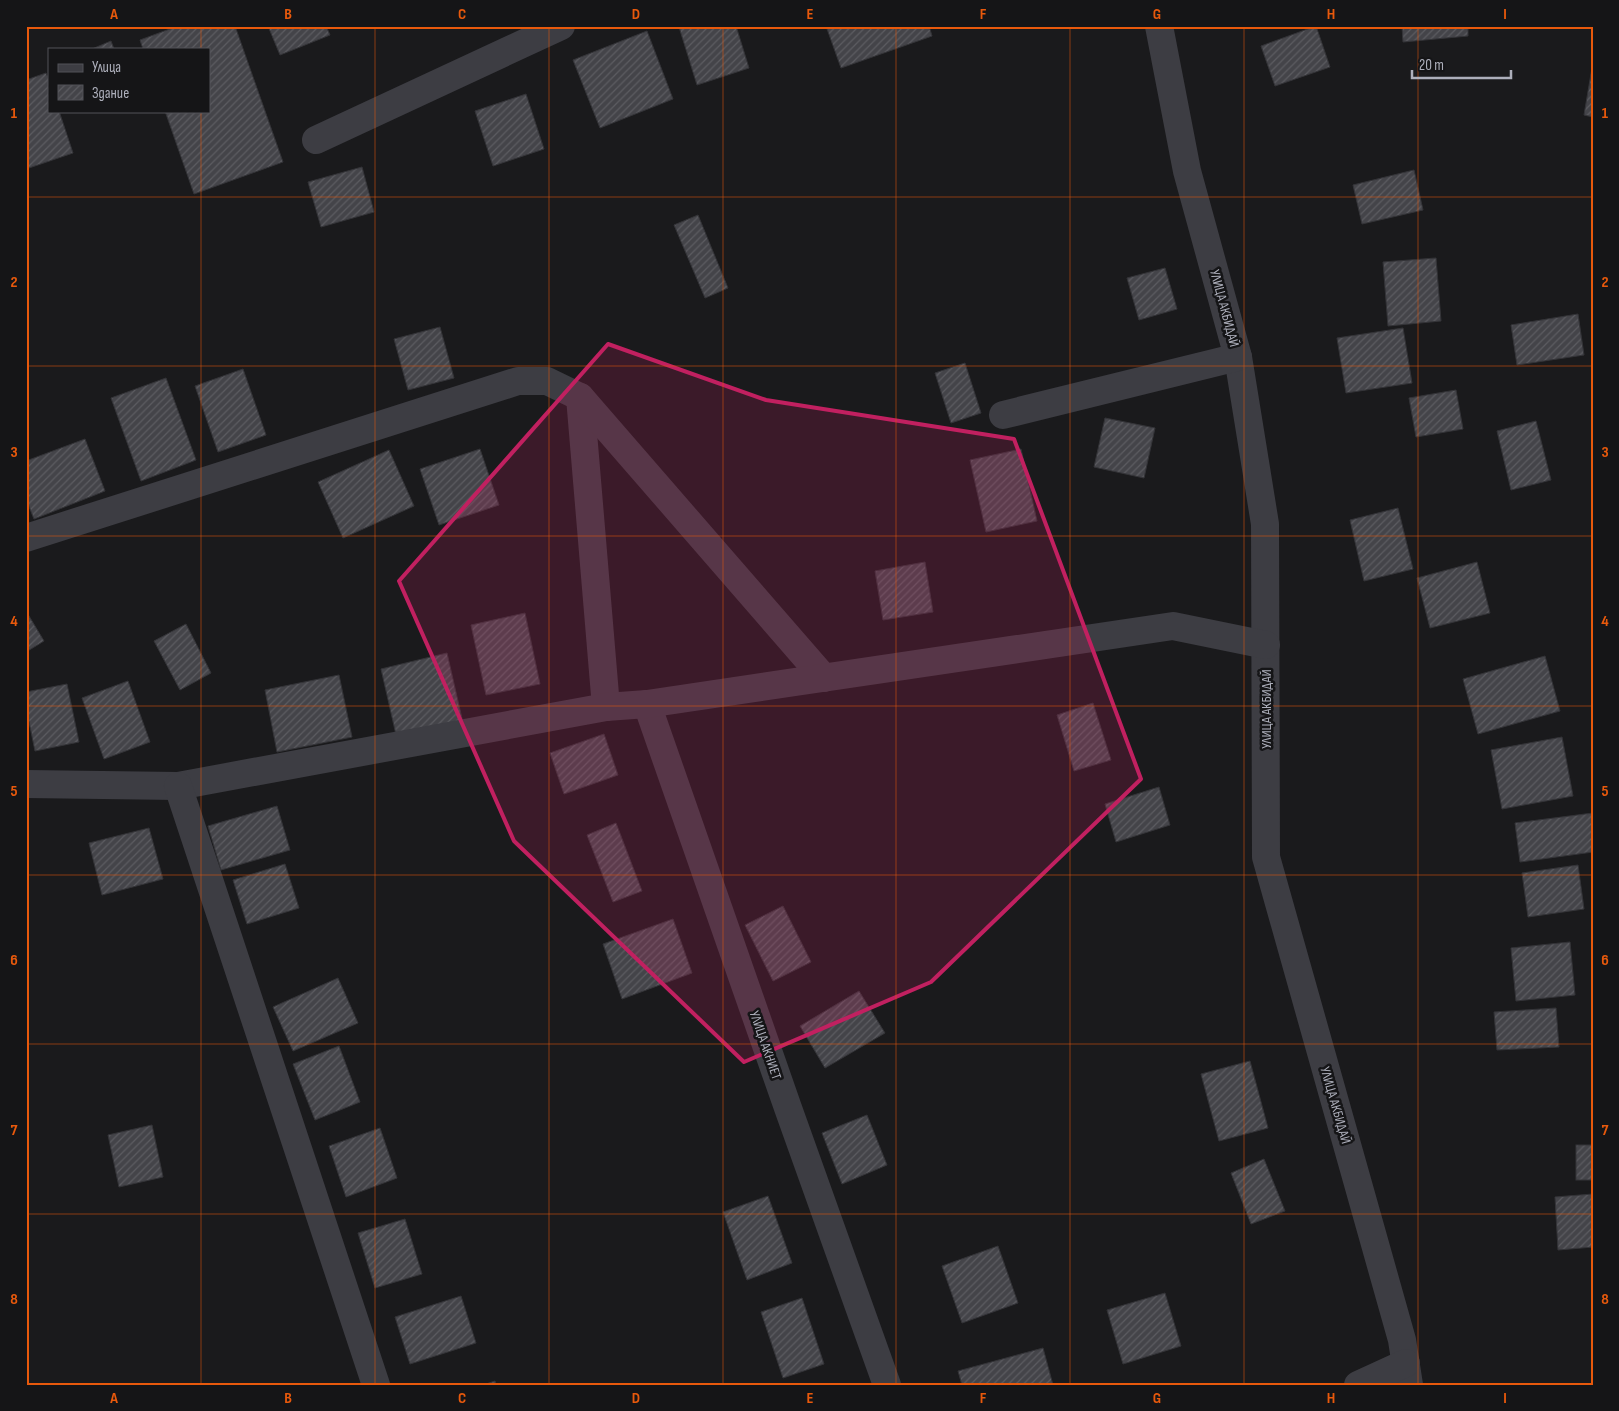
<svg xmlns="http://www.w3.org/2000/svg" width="1619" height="1411" viewBox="0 0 1619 1411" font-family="'Sofia Sans Condensed',sans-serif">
  <defs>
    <pattern id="building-hatch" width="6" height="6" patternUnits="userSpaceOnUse" patternTransform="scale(1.25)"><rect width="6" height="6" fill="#444449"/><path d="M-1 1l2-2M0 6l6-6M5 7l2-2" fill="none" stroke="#5c5c61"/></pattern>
  </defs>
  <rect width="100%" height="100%" fill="#1a1a1c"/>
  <g fill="url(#building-hatch)" stroke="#343438">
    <path d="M178 26H235L283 162 194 194 165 111H209V49H143L140 40Z"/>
    <path d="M268 26H326L330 35 280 55Z"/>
    <path d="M682 26H736L749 68 697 85 679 27Z"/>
    <path d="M826 26H929L932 36 841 68Z"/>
    <path d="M1316 26 1330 67 1275 86 1261 46Z"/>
    <path d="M1402 26H1468V36L1403 42Z"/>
    <path d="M647 31 673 99 600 128 573 60Z"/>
    <path d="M111 41 114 49H92Z"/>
    <path d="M1593 62V117L1584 115Z"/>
    <path d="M46 73 49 80V111H59L73 153 26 169V80Z"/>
    <path d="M526 94 544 149 493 166 475 111Z"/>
    <path d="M362 167 374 212 321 227 308 182Z"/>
    <path d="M1414 170 1423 210 1362 224 1353 185Z"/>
    <path d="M698 215 728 288 705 298 674 225Z"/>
    <path d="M1436 258 1441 321 1388 326 1383 262Z"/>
    <path d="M1165 268 1177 309 1139 320 1127 278Z"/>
    <path d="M1578 314 1584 355 1517 365 1511 325Z"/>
    <path d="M440 327 454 378 408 390 394 339Z"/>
    <path d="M1403 328 1412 383 1346 393 1337 338Z"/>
    <path d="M965 363 981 413 951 423 935 373Z"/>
    <path d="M243 369 266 435 218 452 195 386Z"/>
    <path d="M166 378 196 460 141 481 111 398Z"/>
    <path d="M1456 390 1463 429 1416 437 1409 398Z"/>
    <path d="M1105 418 1155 428 1144 478 1094 467Z"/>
    <path d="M1536 421 1551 480 1511 490 1497 431Z"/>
    <path d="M85 439 105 491 34 519 26 499V461Z"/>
    <path d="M480 449 499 505 439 525 420 469Z"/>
    <path d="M1021 449 1037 521 986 532 970 460Z"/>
    <path d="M389 450 414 506 343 538 318 482Z"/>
    <path d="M1398 508 1413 569 1364 581 1350 520Z"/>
    <path d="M925 562 933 612 883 620 875 571Z"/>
    <path d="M1477 562 1490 613 1430 628 1417 578Z"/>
    <path d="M26 611 44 641 26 652Z"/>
    <path d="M525 613 540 684 486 695 471 625Z"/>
    <path d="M186 624 211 673 180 690 154 641Z"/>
    <path d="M447 653 463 723 397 739 381 669Z"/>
    <path d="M1545 656 1560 711 1478 734 1463 679Z"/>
    <path d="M339 675 352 737 277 752 265 690Z"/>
    <path d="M128 681 150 742 104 759 82 698Z"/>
    <path d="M67 684 79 742 35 751 26 707V692Z"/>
    <path d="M1093 703 1111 760 1074 771 1057 715Z"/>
    <path d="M604 734 618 775 564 794 550 753Z"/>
    <path d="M1562 737 1573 796 1502 809 1491 750Z"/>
    <path d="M1159 787 1170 825 1116 842 1105 804Z"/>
    <path d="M277 806 290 850 221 870 208 826Z"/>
    <path d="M1593 813V852L1520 862 1515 823Z"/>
    <path d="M616 823 642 891 613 902 587 835Z"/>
    <path d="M149 828 163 879 102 895 89 843Z"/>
    <path d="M285 864 299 908 247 924 233 880Z"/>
    <path d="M1578 865 1584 909 1528 917 1522 873Z"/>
    <path d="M783 906 811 962 773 981 745 925Z"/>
    <path d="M673 919 692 973 622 999 603 944Z"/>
    <path d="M1570 942 1575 995 1516 1001 1511 948Z"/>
    <path d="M338 978 358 1023 293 1051 273 1007Z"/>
    <path d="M859 991 885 1033 825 1068 800 1026Z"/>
    <path d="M1556 1008 1559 1047 1497 1050 1494 1012Z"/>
    <path d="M339 1046 360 1102 315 1120 293 1064Z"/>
    <path d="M1250 1061 1268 1128 1219 1141 1201 1074Z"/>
    <path d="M867 1115 887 1165 842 1184 822 1133Z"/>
    <path d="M152 1125 163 1177 119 1187 108 1135Z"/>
    <path d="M380 1128 397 1178 346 1197 329 1146Z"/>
    <rect x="1576" y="1145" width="17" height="35"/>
    <path d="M1264 1159 1285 1211 1251 1224 1231 1173Z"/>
    <path d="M1593 1194V1247L1558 1250 1555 1197Z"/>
    <path d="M768 1196 792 1263 747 1280 723 1212Z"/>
    <path d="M405 1219 422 1274 375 1288 358 1233Z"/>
    <path d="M998 1246 1018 1303 962 1323 942 1266Z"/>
    <path d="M1165 1293 1181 1346 1123 1364 1107 1310Z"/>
    <path d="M461 1296 476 1343 410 1364 395 1317Z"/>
    <path d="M802 1298 824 1364 783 1378 761 1312Z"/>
    <path d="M1043 1348 1053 1385H962L958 1371Z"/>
    <path d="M495 1381 496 1385H483Z"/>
  </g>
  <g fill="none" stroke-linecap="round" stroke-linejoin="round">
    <g stroke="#3d3d43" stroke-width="28">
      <path d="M1159 26 1187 171 1238 357 1265 524 1266 857 1402 1340 1409 1385"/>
      <path d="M316 140 561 26"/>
      <path d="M580 397 606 707"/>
      <path d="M1003 415 1238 357"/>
      <path d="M26 538 518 381H547L580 397 824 678"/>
      <path d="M647 704 788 1108 887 1385"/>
      <path d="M26 784 178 786 606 707 647 704 1173 626 1266 645"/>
      <path d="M178 786 376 1385"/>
      <path d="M1358 1385 1406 1363"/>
    </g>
  </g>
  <path fill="#c12060" fill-opacity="0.2" stroke="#c12060" stroke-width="4" stroke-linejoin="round" d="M608 344 766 400 1014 439 1141 779 931 982 744 1062 514 841 399 581Z"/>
  <path fill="none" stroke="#e8590c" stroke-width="1" stroke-opacity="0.55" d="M201 26V49M375 26V1385M549 26V1385M723 26V1385M896 26V1385M1070 26V1385M1244 26V1385M1418 26V1385M201 111V1385M26 197H1593M26 366H1593M26 536H1593M26 706H1593M26 875H1593M26 1044H1593M26 1214H1593"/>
  <g text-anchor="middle" stroke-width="5" stroke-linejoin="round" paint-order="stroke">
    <g font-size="14" fill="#adafbb" stroke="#151517">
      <text transform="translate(1225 308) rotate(75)" y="5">УЛИЦА АКБИДАЙ</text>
      <text transform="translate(1266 709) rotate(-90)" y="5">УЛИЦА АКБИДАЙ</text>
      <text transform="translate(766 1045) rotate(71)" y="5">УЛИЦА АКНИЕТ</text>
      <text transform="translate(1336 1105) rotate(74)" y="5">УЛИЦА АКБИДАЙ</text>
    </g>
  </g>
  <rect width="1619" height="1411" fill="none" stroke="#151517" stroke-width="55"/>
  <rect x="48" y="48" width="162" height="65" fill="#151517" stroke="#525359"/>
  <rect x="58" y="64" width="25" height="8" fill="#3d3d43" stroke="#525359"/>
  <text x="92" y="72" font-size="15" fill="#adafbb">Улица</text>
  <rect x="58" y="85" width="25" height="15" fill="url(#building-hatch)" stroke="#525359"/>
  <text x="92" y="98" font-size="15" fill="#adafbb">Здание</text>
  <path d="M1412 70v8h99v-8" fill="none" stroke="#adafbb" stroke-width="2.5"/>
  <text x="1419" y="70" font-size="15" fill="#adafbb" stroke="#151517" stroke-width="4" paint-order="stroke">20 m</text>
  <rect x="28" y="28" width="1564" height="1356" fill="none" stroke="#e8590c" stroke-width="2"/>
  <g font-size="16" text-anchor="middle" font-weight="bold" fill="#e8590c">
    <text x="114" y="19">A</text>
    <text x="288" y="19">B</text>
    <text x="462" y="19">C</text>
    <text x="636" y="19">D</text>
    <text x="810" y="19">E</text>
    <text x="983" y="19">F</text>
    <text x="1157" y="19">G</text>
    <text x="1331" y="19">H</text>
    <text x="1505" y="19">I</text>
    <text x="14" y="118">1</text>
    <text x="1605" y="118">1</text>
    <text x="14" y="287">2</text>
    <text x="1605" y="287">2</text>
    <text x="14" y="457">3</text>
    <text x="1605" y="457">3</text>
    <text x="14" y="626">4</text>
    <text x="1605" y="626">4</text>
    <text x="14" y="796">5</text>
    <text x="1605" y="796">5</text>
    <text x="14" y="965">6</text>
    <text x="1605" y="965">6</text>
    <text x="14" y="1135">7</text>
    <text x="1605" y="1135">7</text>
    <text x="14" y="1304">8</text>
    <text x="1605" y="1304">8</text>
    <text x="114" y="1403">A</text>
    <text x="288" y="1403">B</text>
    <text x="462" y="1403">C</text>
    <text x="636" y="1403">D</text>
    <text x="810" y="1403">E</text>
    <text x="983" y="1403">F</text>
    <text x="1157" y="1403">G</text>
    <text x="1331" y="1403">H</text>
    <text x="1505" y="1403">I</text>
  </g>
</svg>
